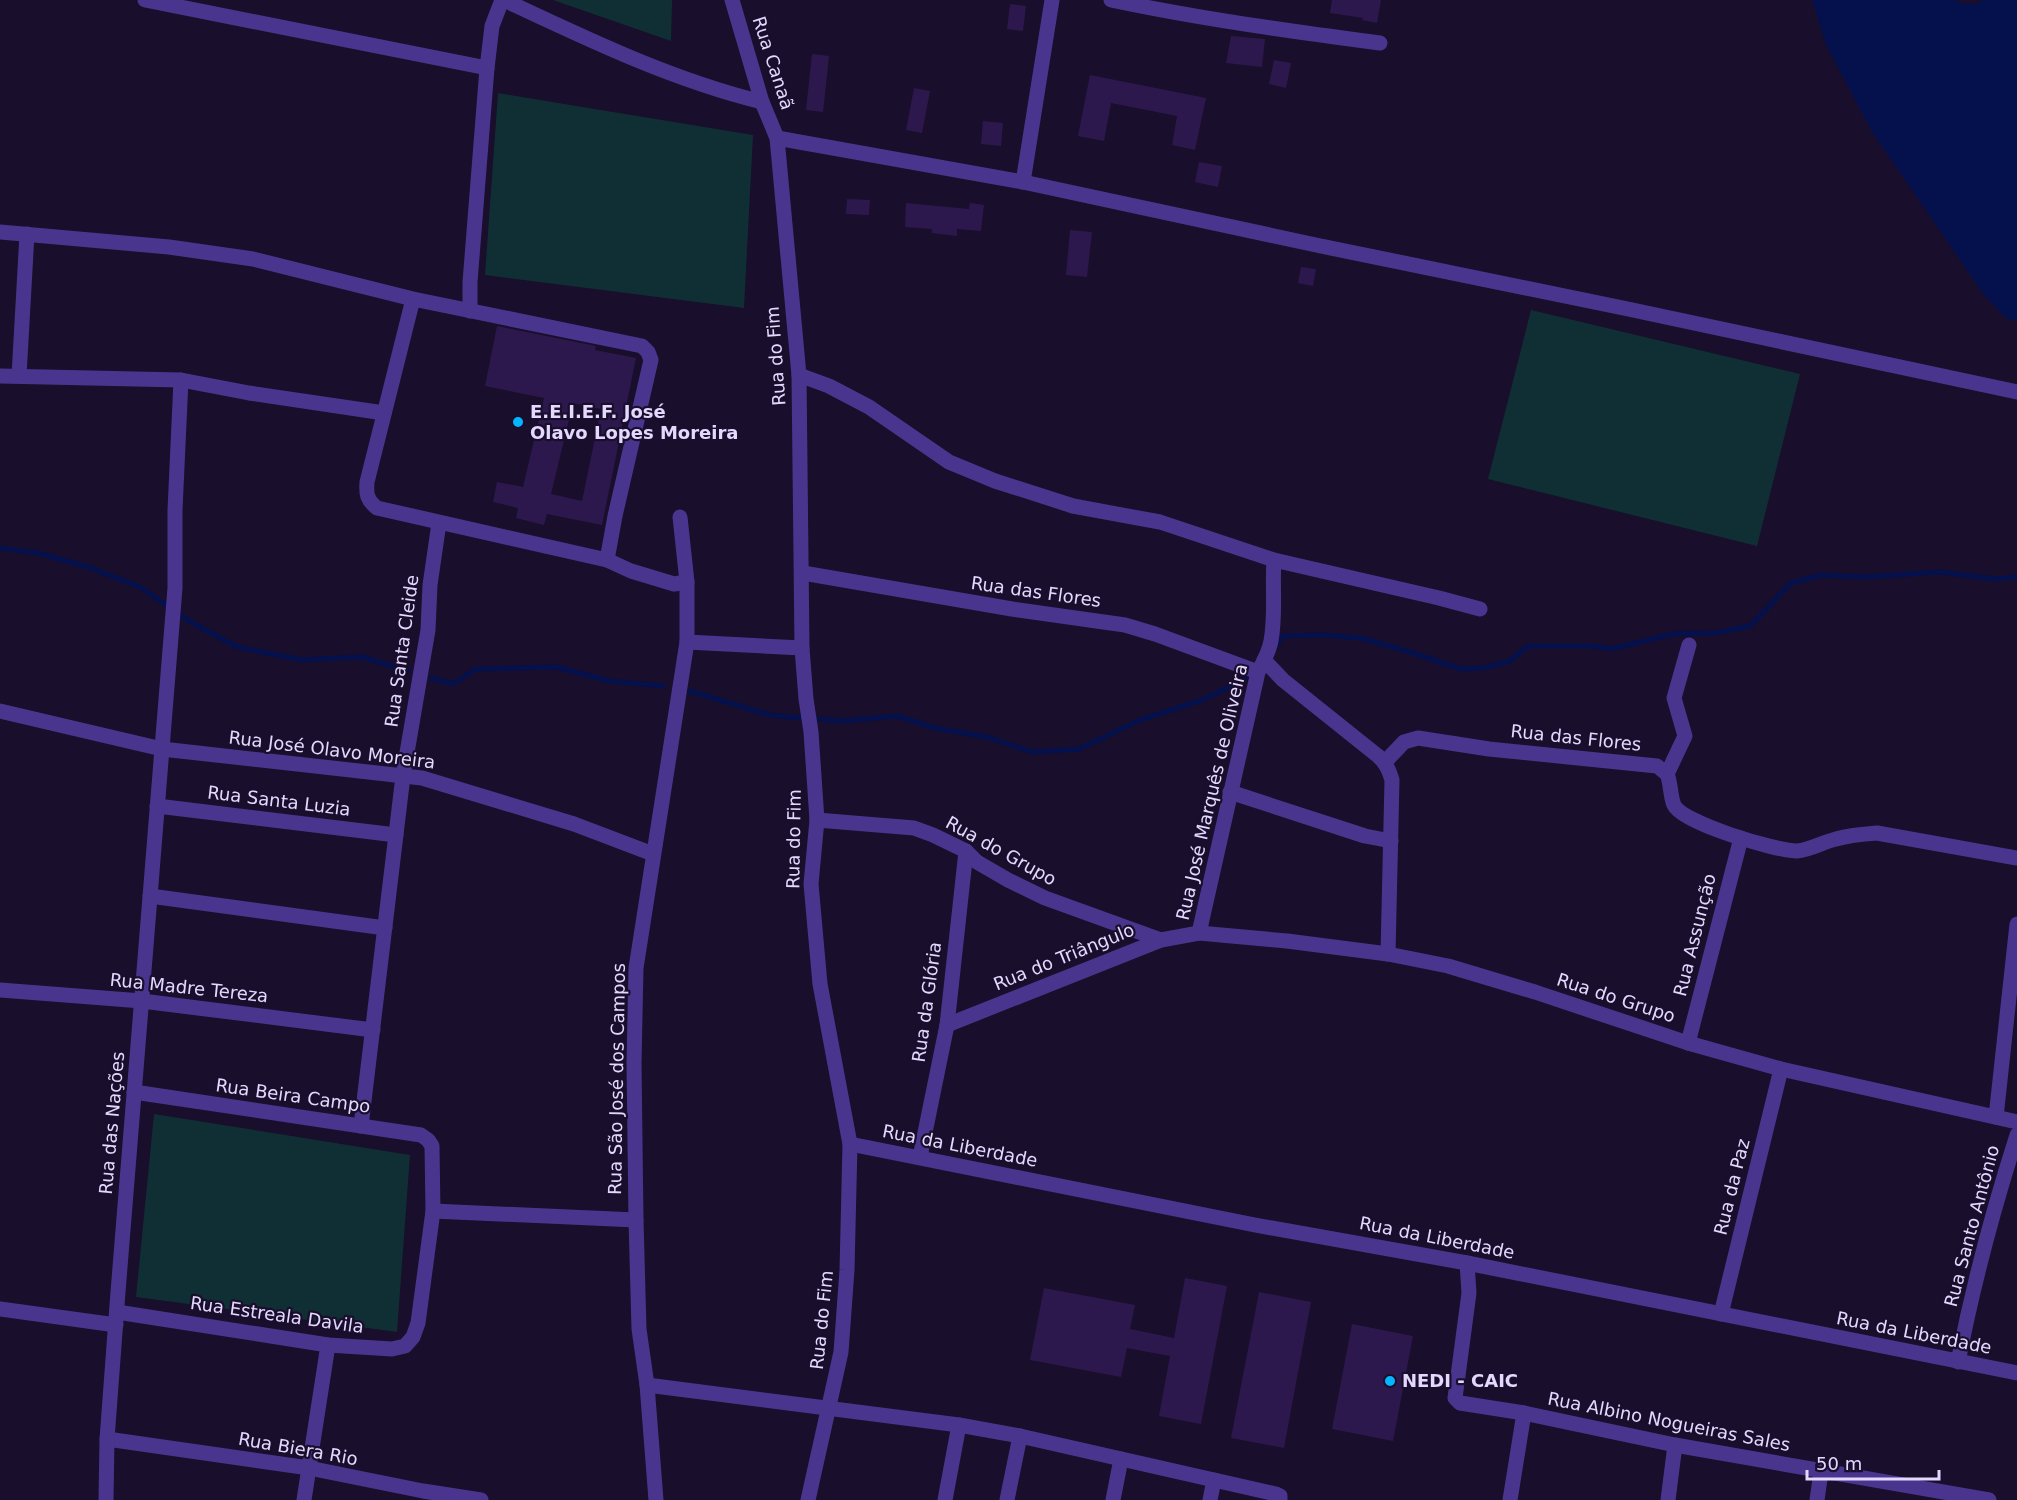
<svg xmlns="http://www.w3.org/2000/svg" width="2017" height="1500" viewBox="0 0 2017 1500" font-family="'DejaVu Sans',sans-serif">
  <rect width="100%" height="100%" fill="#190e2b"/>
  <g fill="#102f35">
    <path d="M553 0H672L671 41Z"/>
    <path d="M498 93 753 135 744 308 485 275Z"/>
    <path d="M1531 310 1800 374 1757 546 1488 479Z"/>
    <path d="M154 1114 410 1155 397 1332 136 1297Z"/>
  </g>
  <path fill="#05114c" d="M1812 0H1955L1961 3 1977 4 1982 0H2017V321L2007 319 1984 295 1872 132 1826 45Z"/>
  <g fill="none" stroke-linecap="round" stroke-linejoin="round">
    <g stroke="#05114c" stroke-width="5">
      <path d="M0 548 38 553 88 567 140 587 189 621 237 647 302 660 362 657 408 671"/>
      <path d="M1275 647 1283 636 1323 635 1361 638 1403 650 1461 669 1483 668 1510 661 1528 646H1593L1611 649 1673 634 1715 633 1750 626 1791 583 1821 575 1865 577 1940 572 1996 579 2017 577"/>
      <path d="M431 678 453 684 476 669 556 667 609 681 663 686"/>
      <path d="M690 691 769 715 801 718"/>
      <path d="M819 719 843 721 897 716 935 728 987 737 1032 752 1079 749 1140 720 1202 700 1239 682 1247 677"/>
    </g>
  </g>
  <g fill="#2d184e" fill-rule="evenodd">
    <path d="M1332 0H1381L1377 23 1362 20 1363 18 1330 13Z"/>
    <path d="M1010 4 1026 6 1023 31 1007 29Z"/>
    <path d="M1231 36 1265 39 1262 67 1226 63Z"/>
    <path d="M812 54 829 56 823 112 806 110Z"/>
    <path d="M1274 60 1291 63 1286 88 1269 84Z"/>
    <path d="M1090 75 1206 98 1195 150 1172 145 1177 116 1111 103 1104 141 1078 136Z"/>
    <path d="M914 88 930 91 922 133 906 130Z"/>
    <path d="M983 121 1003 123 1001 146 981 144Z"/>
    <path d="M1199 162 1222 166 1218 187 1195 182Z"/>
    <path d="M847 199 870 200 869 215 846 214Z"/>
    <path d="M906 203 969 209 970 203 984 205 981 231 957 229V236L932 233V229L905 227Z"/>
    <path d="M1070 230 1092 232 1087 277 1066 275Z"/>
    <path d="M1301 267 1316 269 1313 286 1298 283Z"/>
    <path d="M497 326 596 346 595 350 636 358 602 525 547 514 544 525 516 518 518 508 493 502 497 482 523 487 544 398 485 386ZM573 403 601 409 582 501 551 494Z"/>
    <path d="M1185 1278 1227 1286 1201 1424 1159 1416 1170 1356 1127 1348 1121 1377 1030 1360 1044 1288 1135 1305 1130 1329 1174 1338Z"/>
    <path d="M1259 1292 1311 1302 1284 1448 1231 1438Z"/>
    <path d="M1352 1324 1413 1336 1393 1441 1332 1429Z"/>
  </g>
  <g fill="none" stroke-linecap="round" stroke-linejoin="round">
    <g stroke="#4a358e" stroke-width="15">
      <path d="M145 0 487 68"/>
      <path d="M504 0C587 39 672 80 762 102"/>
      <path d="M732 0 762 102 777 138 799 375 802 648 806 699 811 732 817 820 811 884 820 984 850 1144 847 1270 841 1352 808 1500"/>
      <path d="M1111 0C1200 19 1290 31 1380 43"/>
      <path d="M777 138 1023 182 1316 245 1628 309 2017 392"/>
      <path d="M1023 182 1052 0"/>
      <path d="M0 232 169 247 253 259 413 299 642 346 648 352 651 360 615 516 607 560 377 508C367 500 366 494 367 482L413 299"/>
      <path d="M470 311V282L487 68 492 26 502 0"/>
      <path d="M799 375 829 386 869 407 949 462 995 481 1073 506 1160 522 1274 560C1272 587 1276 614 1271 641 1269 652 1263 663 1258 672L1199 933"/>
      <path d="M0 376 181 380 249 393 384 413"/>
      <path d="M19 376 27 234"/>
      <path d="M607 560 631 571 674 584 687 582"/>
      <path d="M1274 560 1439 598 1480 609"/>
      <path d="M803 573 1012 609 1125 625 1155 634 1258 672"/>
      <path d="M687 642 802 648"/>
      <path d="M1264 660 1283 680 1378 756C1386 763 1389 770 1392 780L1388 954"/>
      <path d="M0 711 162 749 422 778 574 824 653 854"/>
      <path d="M1385 762 1404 742 1418 738 1489 749 1657 766 1667 774C1671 783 1670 796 1674 805 1682 823 1776 851 1797 851 1810 850 1823 842 1836 839 1850 835 1863 834 1877 833L2017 858"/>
      <path d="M1667 774 1685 736 1674 698 1689 645"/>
      <path d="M1230 792 1365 836 1391 841"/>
      <path d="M157 806 396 835"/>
      <path d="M817 820 914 828 933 835 966 851 977 862 1008 880 1045 898 1161 940"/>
      <path d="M150 896 385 928"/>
      <path d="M0 990 142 1001 373 1030"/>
      <path d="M947 1025 1161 940 1199 933 1287 941 1388 954 1448 966 1535 992 1688 1043 1781 1069 2017 1122"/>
      <path d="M1688 1043 1741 838"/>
      <path d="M1996 1117 2017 924"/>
      <path d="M361 1126 403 776 428 630 430 585 439 523"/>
      <path d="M850 1144 1255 1225 1467 1263 2017 1373"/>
      <path d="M920 1157 947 1025 966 851"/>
      <path d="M433 1211 636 1220"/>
      <path d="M1467 1263 1469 1293 1455 1398 1460 1403 1524 1413 1675 1445 1989 1500"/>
      <path d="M0 1309 116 1325"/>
      <path d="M117 1312 328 1345 392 1349 405 1346 413 1337 418 1323 433 1211 432 1146 428 1140 421 1135 134 1092"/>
      <path d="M1721 1314 1781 1069"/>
      <path d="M1958 1362C1973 1285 1993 1210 2017 1135"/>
      <path d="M647 1385 959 1425 1020 1436 1007 1500"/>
      <path d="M1020 1436 1276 1494 1280 1496V1500"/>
      <path d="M107 1439 309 1468 423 1491 481 1500"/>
      <path d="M106 1500 107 1439 118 1292 175 588V510L181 380"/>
      <path d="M304 1500 328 1345"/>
      <path d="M656 1500 647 1385 639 1329 636 1220 634 1063 636 968 687 642V582L680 517"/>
      <path d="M945 1500 959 1425"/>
      <path d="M1113 1500 1121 1459"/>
      <path d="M1210 1500 1214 1480"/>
      <path d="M1510 1500 1524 1413"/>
      <path d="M1668 1500 1675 1445"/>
      <path d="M1817 1500 1821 1472"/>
    </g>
  </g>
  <g fill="#04b5ff" stroke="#190e2b" stroke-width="2">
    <circle cx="518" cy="422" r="6"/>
    <circle cx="1390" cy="1381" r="6"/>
  </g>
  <g text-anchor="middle" stroke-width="4.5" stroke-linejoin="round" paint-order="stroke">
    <g font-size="18" fill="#e4d8ff" stroke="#190e2b">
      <text transform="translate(773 63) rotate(72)" y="6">Rua Canaã</text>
      <text transform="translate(776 356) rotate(-94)" y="6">Rua do Fim</text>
      <text transform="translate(1036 592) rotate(8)" y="6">Rua das Flores</text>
      <text transform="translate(402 651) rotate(-82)" y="6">Rua Santa Cleide</text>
      <text transform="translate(1576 738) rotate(6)" y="6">Rua das Flores</text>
      <text transform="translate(332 750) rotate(7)" y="6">Rua José Olavo Moreira</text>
      <text transform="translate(1212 792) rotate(-77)" y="6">Rua José Marquês de Oliveira</text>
      <text transform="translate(279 801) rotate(7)" y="6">Rua Santa Luzia</text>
      <text transform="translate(794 839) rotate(-89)" y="6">Rua do Fim</text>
      <text transform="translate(1001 851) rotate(29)" y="6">Rua do Grupo</text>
      <text transform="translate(1695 935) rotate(-76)" y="6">Rua Assunção</text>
      <text transform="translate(1064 957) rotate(-22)" y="6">Rua do Triângulo</text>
      <text transform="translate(189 988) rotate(6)" y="6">Rua Madre Tereza</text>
      <text transform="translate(1616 998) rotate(18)" y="6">Rua do Grupo</text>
      <text transform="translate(927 1002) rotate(-82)" y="6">Rua da Glória</text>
      <text transform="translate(617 1079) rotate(-89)" y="6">Rua São José dos Campos</text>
      <text transform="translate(293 1096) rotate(8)" y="6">Rua Beira Campo</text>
      <text transform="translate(112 1123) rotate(-85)" y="6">Rua das Nações</text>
      <text transform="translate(960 1146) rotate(11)" y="6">Rua da Liberdade</text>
      <text transform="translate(1732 1187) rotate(-76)" y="6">Rua da Paz</text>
      <text transform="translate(1972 1226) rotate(-75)" y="6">Rua Santo Antônio</text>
      <text transform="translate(1437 1238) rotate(11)" y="6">Rua da Liberdade</text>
      <text transform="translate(277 1315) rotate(8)" y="6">Rua Estreala Davila</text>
      <text transform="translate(822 1320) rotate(-84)" y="6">Rua do Fim</text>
      <text transform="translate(1914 1333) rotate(11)" y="6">Rua da Liberdade</text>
      <text transform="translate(1669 1422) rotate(11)" y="6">Rua Albino Nogueiras Sales</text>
      <text transform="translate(298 1449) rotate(10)" y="6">Rua Biera Rio</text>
    </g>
    <g font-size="18" font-weight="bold" fill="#e4d8ff" stroke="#190e2b" text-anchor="start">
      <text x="530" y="418">E.E.I.E.F. José<tspan x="530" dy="21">Olavo Lopes Moreira</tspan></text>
      <text x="1402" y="1387">NEDI - CAIC</text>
    </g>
  </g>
  <path d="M1807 1470v9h132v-9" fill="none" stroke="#e4d8ff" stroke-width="3"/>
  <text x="1816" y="1470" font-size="18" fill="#e4d8ff" stroke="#190e2b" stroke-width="4.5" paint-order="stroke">50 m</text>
</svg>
